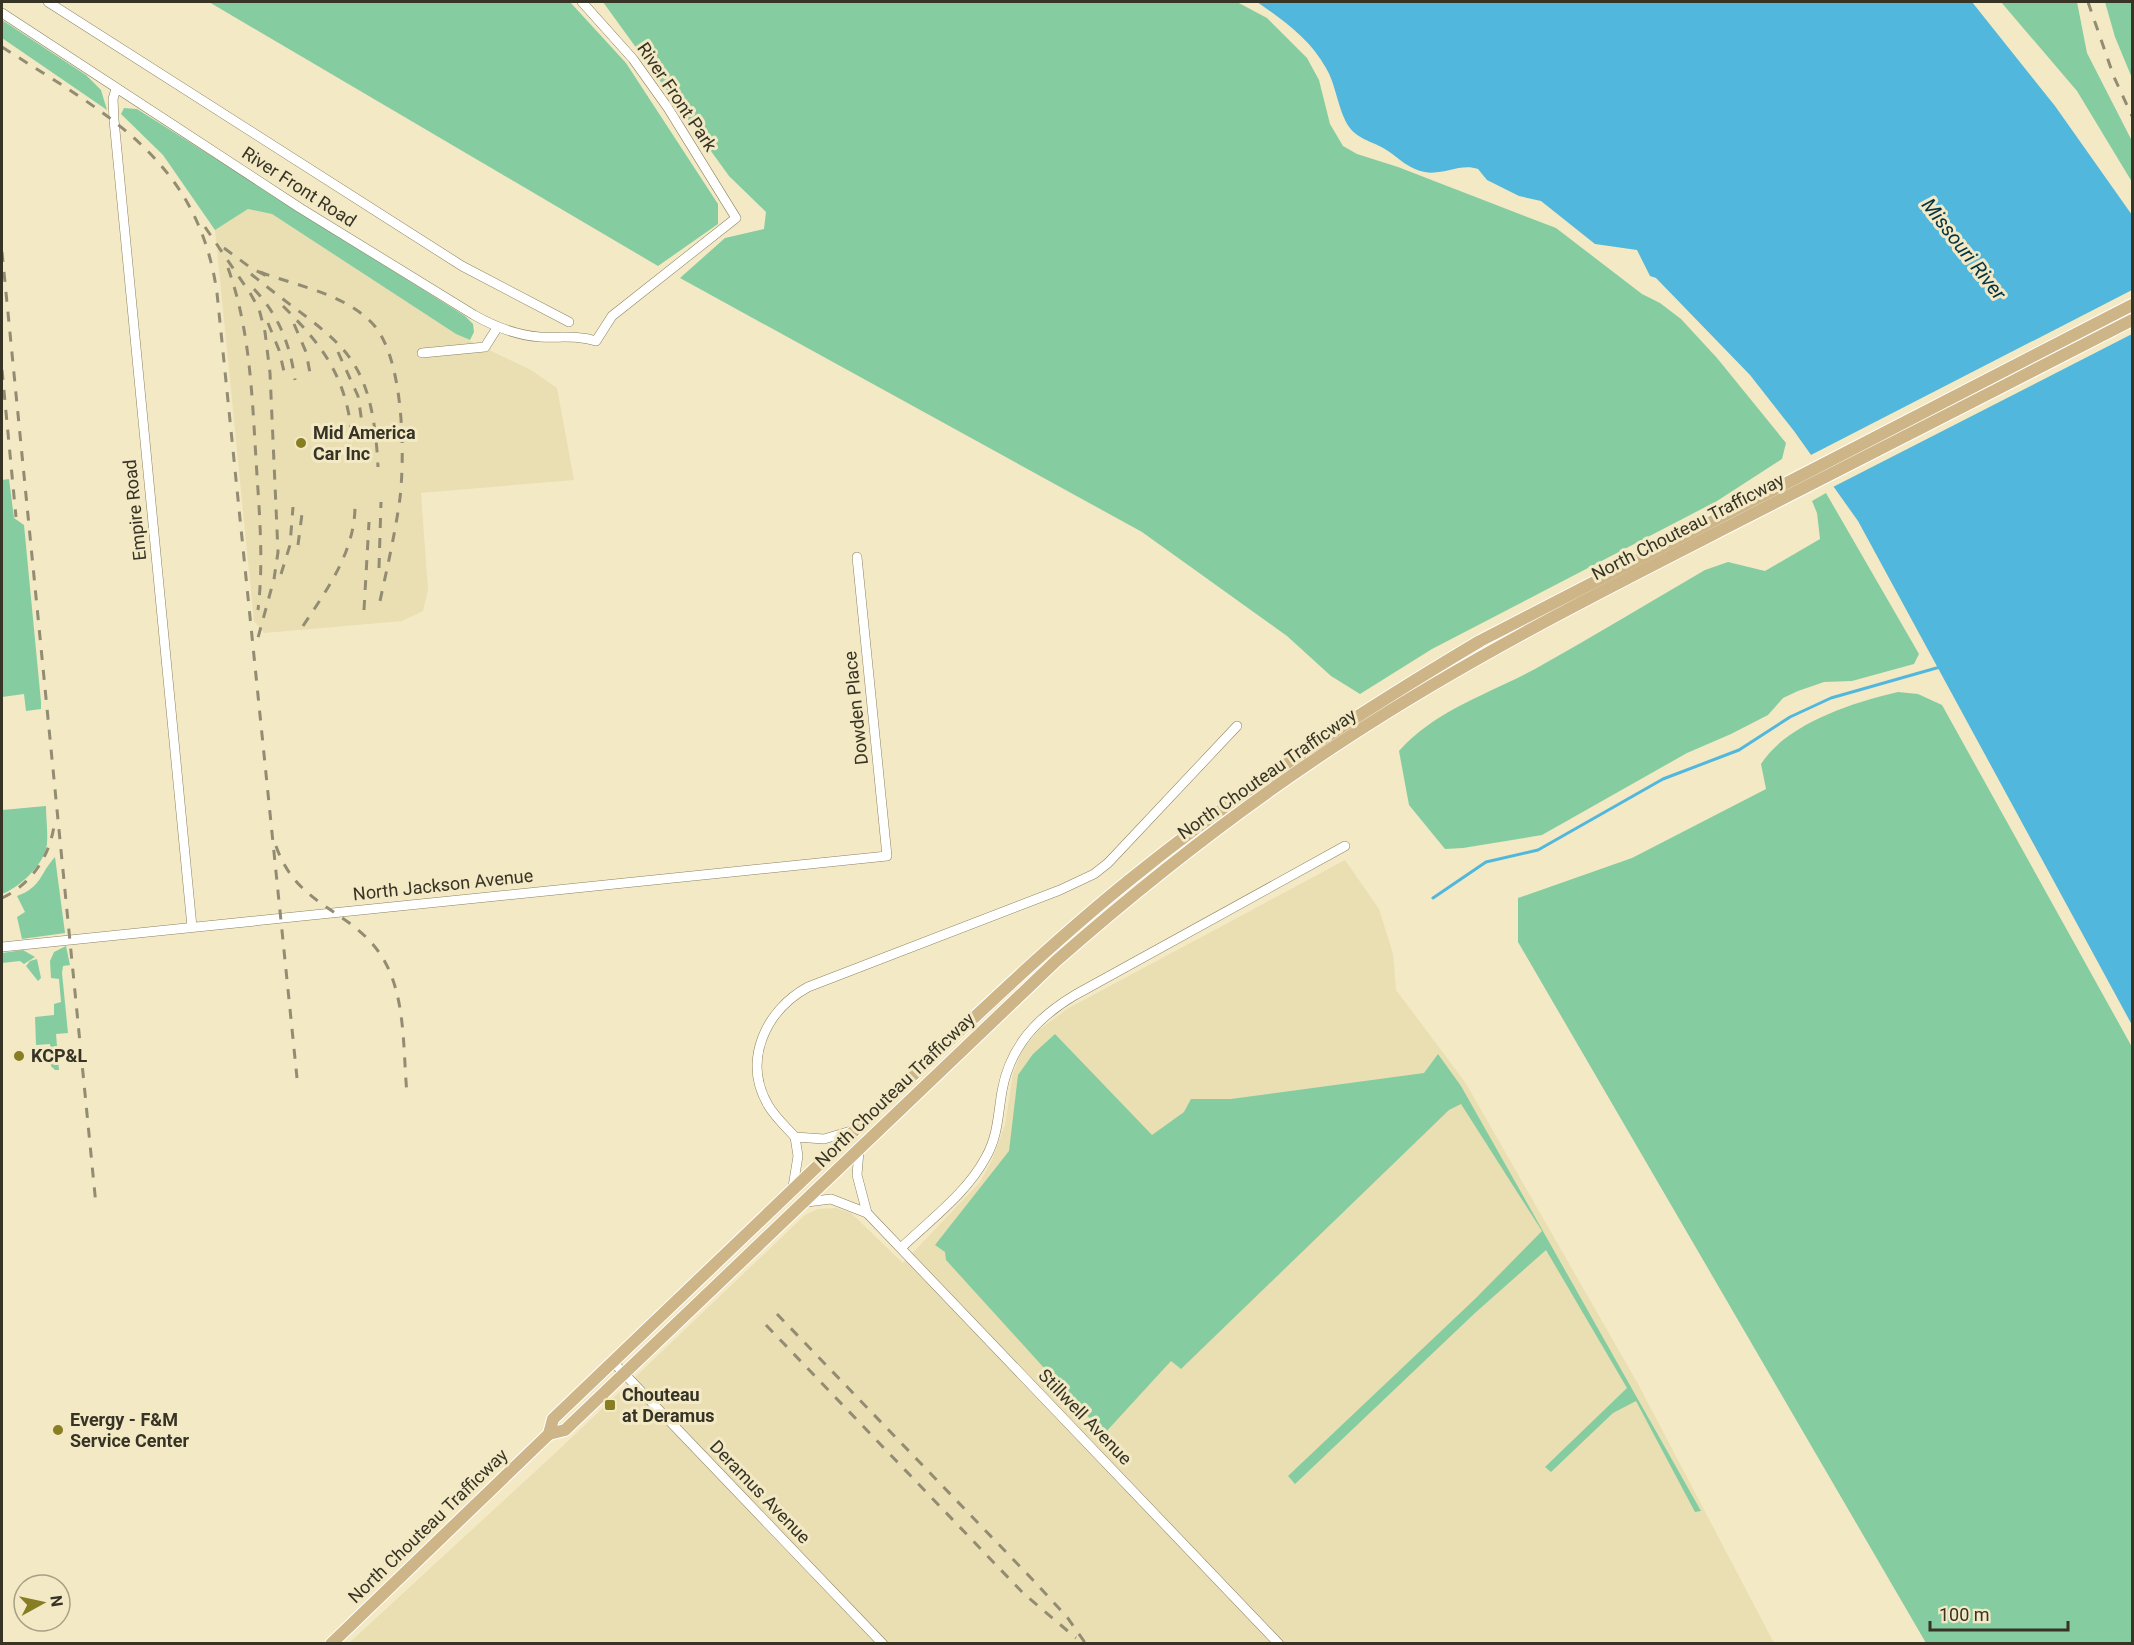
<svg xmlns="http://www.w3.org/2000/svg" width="2134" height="1645" viewBox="0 0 2134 1645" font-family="Roboto,sans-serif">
  <rect width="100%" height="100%" fill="#f3e9c5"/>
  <g fill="#eadeb3">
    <path d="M248 209 272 214 456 334 531 370 557 388 574 480 421 493 428 590 423 611 402 621 264 633 254 621 215 230Z"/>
    <path d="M1345 860 1379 909 1393 954 1396 990 1465 1082 1638 1384 1774 1643 348 1644 565 1444 805 1215 818 1209 836 1208 851 1213 903 1263 980 1182 992 1160 1005 1125 1013 1073 1023 1049 1039 1030 1067 1009Z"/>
  </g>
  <g fill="#85cda1">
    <path d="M209 2H570L626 63 718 204V224L658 266Z"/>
    <path d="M603 2H1237L1267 18 1307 58 1319 80 1330 124 1343 146 1357 154 1398 167 1556 228 1642 294 1660 303 1681 319 1717 358 1786 443 1782 459 1717 501 1432 649 1360 694 1331 676 1287 636 1142 532 680 278 725 238 764 229 766 212 729 176Z"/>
    <path d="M2001 2H2077L2087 53 2132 141V182L2077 91Z"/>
    <path d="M2105 2H2132V78L2115 37Z"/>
    <path d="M2 20 86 75 101 90 107 110 2 38Z"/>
    <path d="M124 108 137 109 465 316 473 324 474 332 470 340 456 334 272 214 248 209 215 230 163 155 121 114Z"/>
    <path d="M9 479 14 518 24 525 41 702V709L26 711 24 694 2 697V480Z"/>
    <path d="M1826 493 1919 654 1914 664 1852 681 1824 682 1798 691 1783 698 1768 715 1731 734 1687 753 1542 835 1463 848 1445 849 1409 805 1399 751C1434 711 1488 694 1535 669 1592 637 1648 603 1705 570L1728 562 1765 571 1820 539 1817 513 1812 501Z"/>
    <path d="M1898 692 1918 694 1942 705 2132 1047V1643H1926L1518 942V898L1632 858 1766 789 1761 764C1786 724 1854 702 1898 692Z"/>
    <path d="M46 806C46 818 48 832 47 844 45 864 19 888 2 894V810Z"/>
    <path d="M55 857 65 933 22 939 17 917 25 912 17 896C42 887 40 873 55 857Z"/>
    <path d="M66 946 70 965 63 966 62 973 68 1033 56 1034 59 1070H55L51 1066 50 1044 36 1045 35 1017 54 1015V1004L61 1002 59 979 51 978 50 961 54 952Z"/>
    <path d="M23 950 35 957 24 964 20 961 2 963V953Z"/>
    <path d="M37 959 41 978 38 981 26 966 30 961Z"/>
    <path d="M1055 1034 1152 1135 1184 1112 1191 1099H1231L1424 1073 1438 1054 1461 1086 1701 1511 1695 1512 1636 1401 1613 1413 1551 1472 1545 1467 1627 1388 1546 1250 1475 1313 1295 1484 1288 1476 1476 1298 1542 1231 1461 1104 1449 1110 1181 1369 1171 1361 1104 1434 946 1260 945 1252 935 1245 1009 1151 1018 1075 1033 1054Z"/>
  </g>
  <path fill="#52b7dc" d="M1257 2H1972L2055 106 2132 215V1025L1858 521 1794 431 1750 375 1656 278 1650 276 1637 250 1595 244 1541 201 1519 196 1487 180 1478 169C1457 162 1439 180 1415 169 1405 165 1397 157 1388 151 1372 140 1354 140 1345 120 1337 103 1335 83 1326 68 1310 39 1283 20 1257 2Z"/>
  <path fill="#f3e9c5" d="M2132 290V334L1831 488 1809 456Z"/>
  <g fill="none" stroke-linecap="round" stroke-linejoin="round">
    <path stroke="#52b7dc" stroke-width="3" d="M1433 898 1486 862 1538 850 1663 779 1739 750 1790 717 1831 698 1940 667"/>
    <defs>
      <g id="minor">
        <path d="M48 2 462 266 569 322"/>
        <path d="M2 13 300 208 474 315C495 327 515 335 540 337 560 338 578 335 596 341L612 316 736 218 668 108 633 59 582 2"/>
        <path d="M116 89 113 99 114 120 192 927"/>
        <path d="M422 353 485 347 497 328"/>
        <path d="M2 947 887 856 857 557"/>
        <path d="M851 1131 824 1139 795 1137C786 1127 775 1117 768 1105 742 1060 766 1010 808 987L1060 890 1094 874 1108 863 1237 726"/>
        <path d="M859 1151 857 1175 867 1213"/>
        <path d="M793 1187 798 1156 795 1137"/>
        <path d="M807 1202 831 1199 867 1213 1279 1644"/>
        <path d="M901 1248C930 1220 967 1193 986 1157 998 1136 998 1114 1002 1091 1010 1046 1038 1017 1075 995L1345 846"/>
        <path d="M613 1362 883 1644"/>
      </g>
      <g id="major">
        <path d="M549 1434 565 1430 1056 961C1148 880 1244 805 1347 738 1472 656 1606 589 1739 521 1870 455 2001 387 2132 320"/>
        <path d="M331 1644 549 1434 553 1419C668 1310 782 1199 897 1090 974 1018 1050 944 1132 878 1242 789 1359 713 1480 641L2132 305"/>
      </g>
    </defs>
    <use href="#minor" stroke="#8b8260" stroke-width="10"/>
    <use href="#major" stroke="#fff" stroke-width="14"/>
    <use href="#minor" stroke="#fff" stroke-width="9"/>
    <use href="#major" stroke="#ceb587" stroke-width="12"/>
    <g stroke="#928c73" stroke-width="3" stroke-dasharray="10 10" stroke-linecap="butt">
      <path d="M2088 2 2114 77 2132 116"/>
      <path d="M2 47C105 113 198 159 217 293L297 1078"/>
      <path d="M205 227 250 293 259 309 265 332 270 373 278 552 274 579 256 645"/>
      <path d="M224 248 251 268 267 276"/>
      <path d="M2 252 96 1205"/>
      <path d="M228 268C250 329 252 395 256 459 259 510 264 559 258 610"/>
      <path d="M260 272C297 286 342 293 371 322 404 354 405 454 400 498 395 535 386 573 378 610"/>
      <path d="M251 274C336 344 372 344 378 467"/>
      <path d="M254 289C279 316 290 344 295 380"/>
      <path d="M283 306C324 347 346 377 352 436"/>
      <path d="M268 323 279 350 286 380"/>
      <path d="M294 324 306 352 311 378"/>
      <path d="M338 352 358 396 364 436"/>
      <path d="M2 370 16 517"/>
      <path d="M298 545 303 506"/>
      <path d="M379 568 381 502"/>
      <path d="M281 574 290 545 293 507"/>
      <path d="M364 610 369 522"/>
      <path d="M303 626C328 588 356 550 355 503"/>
      <path d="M276 846C298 910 356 909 385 962 406 1000 403 1052 407 1094"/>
      <path d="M2 898C31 884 49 858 54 826"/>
      <path d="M777 1314 1032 1579 1067 1617 1086 1644"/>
      <path d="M766 1325 1023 1593 1076 1638"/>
    </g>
  </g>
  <g fill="#877d23" stroke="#f3e9c5" stroke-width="2">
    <circle cx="301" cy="443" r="6"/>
    <circle cx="19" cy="1056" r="6"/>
    <rect x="604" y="1399" width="12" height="12" rx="3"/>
    <circle cx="58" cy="1430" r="6"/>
  </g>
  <g text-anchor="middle" stroke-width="6" stroke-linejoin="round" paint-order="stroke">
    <g font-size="18" fill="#373325" stroke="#f3e9c5">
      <text transform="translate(677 97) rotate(56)" y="6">River Front Park</text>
      <text transform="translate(299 187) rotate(33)" y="6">River Front Road</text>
      <text transform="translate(135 510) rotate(-96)" y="6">Empire Road</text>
      <text transform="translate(1688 527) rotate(-27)" y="6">North Chouteau Trafficway</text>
      <text transform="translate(856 708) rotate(-96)" y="6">Dowden Place</text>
      <text transform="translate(1267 774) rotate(-35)" y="6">North Chouteau Trafficway</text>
      <text transform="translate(443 885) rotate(-6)" y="6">North Jackson Avenue</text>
      <text transform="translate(895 1090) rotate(-44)" y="6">North Chouteau Trafficway</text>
      <text transform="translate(1085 1417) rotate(46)" y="6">Stillwell Avenue</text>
      <text transform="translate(760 1492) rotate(46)" y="6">Deramus Avenue</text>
      <text transform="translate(428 1526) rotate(-44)" y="6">North Chouteau Trafficway</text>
    </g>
    <g font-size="18" font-weight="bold" fill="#373325" stroke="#f3e9c5" text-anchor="start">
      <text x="313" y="439">Mid America<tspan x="313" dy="21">Car Inc</tspan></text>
      <text x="31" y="1062">KCP&amp;L</text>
      <text x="622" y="1401">Chouteau<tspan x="622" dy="21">at Deramus</tspan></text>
      <text x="70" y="1426">Evergy - F&amp;M<tspan x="70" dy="21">Service Center</tspan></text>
    </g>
    <g font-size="20" font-style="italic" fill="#033342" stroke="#f3e9c5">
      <text transform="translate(1964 249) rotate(52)" y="7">Missouri River</text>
    </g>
  </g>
  <rect width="2134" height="1645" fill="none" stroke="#373325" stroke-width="6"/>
  <g transform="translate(42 1603) rotate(82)"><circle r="28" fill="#f3e9c5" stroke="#a8a085" stroke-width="1.5"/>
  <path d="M0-4.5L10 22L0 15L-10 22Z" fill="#877d23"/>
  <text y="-9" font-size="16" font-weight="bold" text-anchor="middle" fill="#373325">N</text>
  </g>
  <path d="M1930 1621v9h138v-9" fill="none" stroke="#373325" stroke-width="3"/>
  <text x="1939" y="1621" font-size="18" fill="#373325" stroke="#f3e9c5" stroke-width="4.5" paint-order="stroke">100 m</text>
</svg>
